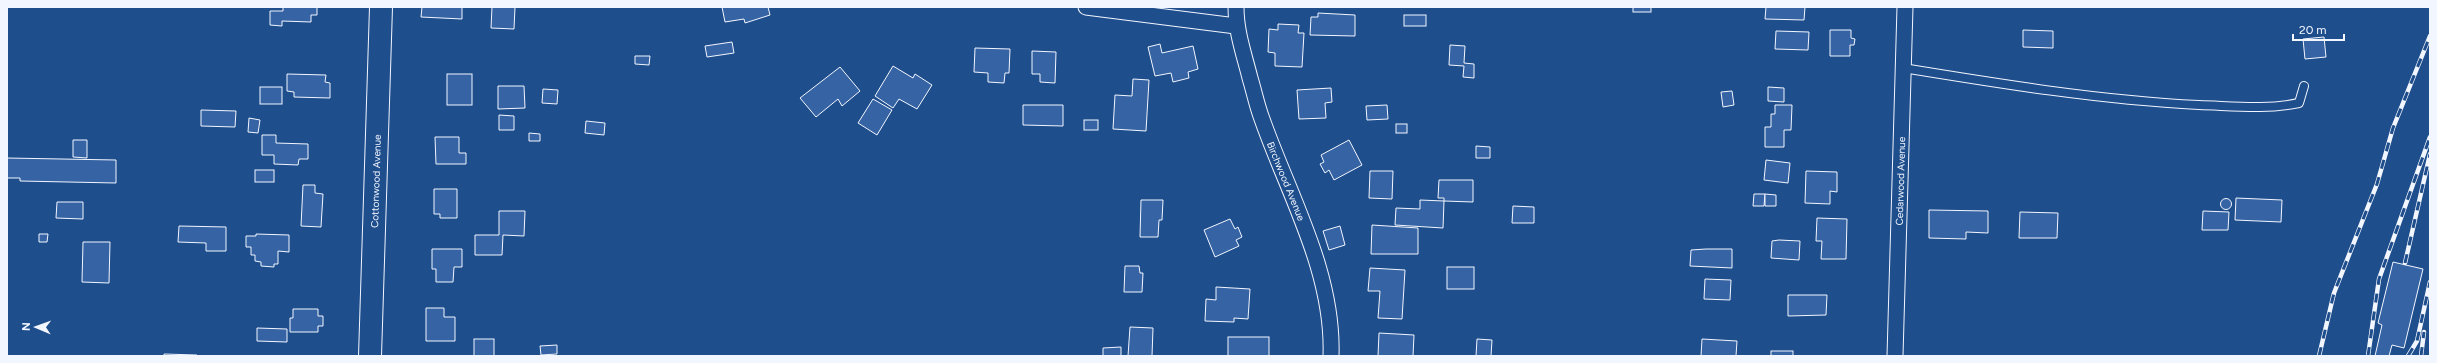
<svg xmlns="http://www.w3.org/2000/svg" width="2437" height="363" viewBox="0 0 2437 363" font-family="Figtree,sans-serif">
  <rect width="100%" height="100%" fill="#1f4e8c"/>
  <g fill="#3563a3" stroke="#f2f6ff">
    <path d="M283 7H317V15H311V22L282 21V26L270 25V11H283Z"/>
    <path d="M422 7H462V19L421 17Z"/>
    <path d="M492 7H515L514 29 491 28Z"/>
    <path d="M722 7H768L770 15 745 23 744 19 725 22Z"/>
    <rect x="1633" y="7" width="18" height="5"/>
    <path d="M1766 7H1805L1804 20 1765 19Z"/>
    <path d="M1318 13 1355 15V36L1310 35 1311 17H1318Z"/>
    <rect x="1404" y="15" width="22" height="11"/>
    <path d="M1278 24 1299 25 1298 33H1304L1302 67 1275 66V53L1268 52 1269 29 1278 30Z"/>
    <path d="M1830 30H1851V38L1855 39 1854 45H1850V56H1830Z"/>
    <path d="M2023 30 2053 31V48L2023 47Z"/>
    <path d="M1776 31 1809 32 1808 50 1775 49Z"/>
    <path d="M2324 37 2326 57 2305 59 2303 39Z"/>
    <path d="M732 42 734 53 707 57 705 46Z"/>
    <path d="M1160 44 1162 53 1193 46 1198 69 1188 72 1189 78 1173 82 1171 73 1155 76 1148 47Z"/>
    <path d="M1450 45 1465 46 1464 63 1474 64V78L1463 77 1464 66 1449 65Z"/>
    <path d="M975 48 1010 49 1009 73H1005L1004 83 988 82V73L974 72Z"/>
    <path d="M1032 51 1056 52 1055 83 1040 82V74H1032Z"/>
    <path d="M635 56H650L649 65 635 64Z"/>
    <path d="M893 66 913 78 915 74 932 85 917 109 899 99 893 108 875 96Z"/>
    <path d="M840 67 860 91 842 106 838 99 816 117 800 98Z"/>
    <path d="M287 74 326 75 325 82 330 83V98L294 97V92L287 91Z"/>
    <rect x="447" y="74" width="25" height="31"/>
    <path d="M1133 79 1149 80 1146 131 1113 129 1115 95 1132 96Z"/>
    <path d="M498 86H524L525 108 498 109Z"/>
    <rect x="260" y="87" width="22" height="17"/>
    <path d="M1768 87 1784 88V102L1768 101Z"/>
    <path d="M1331 88 1332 102 1325 103 1326 118 1299 119 1297 90Z"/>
    <path d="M543 89 558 90 557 104 542 103Z"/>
    <path d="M1732 91 1734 105 1723 107 1721 92Z"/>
    <path d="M873 99 892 110 877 135 858 123Z"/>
    <path d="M1023 105H1063V126L1023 125Z"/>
    <path d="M1387 105 1388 119 1367 120 1366 106Z"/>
    <path d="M1775 105H1792L1791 130H1784V147H1765V127H1771V114H1775Z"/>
    <path d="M201 110 236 111 235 127 201 126Z"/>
    <path d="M499 115 514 116V130H499Z"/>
    <path d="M249 118 260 120 258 133 248 132Z"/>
    <rect x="1084" y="120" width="14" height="10"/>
    <path d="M586 121 605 123 604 135 585 133Z"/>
    <rect x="1396" y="124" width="11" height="9"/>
    <path d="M529 133 540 134V141H529Z"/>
    <path d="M262 135H276V143L308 144V159H299L298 165 274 164V155H262Z"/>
    <path d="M435 137H459V153H466V164H436Z"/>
    <path d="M73 140H87V158L73 157Z"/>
    <path d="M1349 140 1362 165 1334 180 1329 170 1325 173 1320 164 1324 162 1321 155Z"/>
    <path d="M1476 146 1490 147V158H1476Z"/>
    <path d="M7 158 116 160V183L20 181V178H7Z"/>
    <path d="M1766 160 1790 163 1788 183 1764 180Z"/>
    <rect x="255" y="170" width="19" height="12"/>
    <path d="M1370 171H1393L1392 199 1369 198Z"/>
    <path d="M1806 171 1837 172V192L1830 191V204L1805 203Z"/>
    <path d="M1439 180H1473V202L1444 201V198H1438Z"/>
    <path d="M303 185H315V193L323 194 321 227 301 226Z"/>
    <path d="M434 189H457V218H440V214H434Z"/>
    <path d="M1754 194H1765L1764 206H1753Z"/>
    <path d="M1765 194 1776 195V206H1765Z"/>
    <path d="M2236 198 2282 200 2281 222 2235 220Z"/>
    <circle cx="2226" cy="204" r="5.5"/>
    <path d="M1141 200H1163L1162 220H1159L1158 237H1140Z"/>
    <path d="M1420 200 1444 201 1443 228 1395 225 1396 208 1420 209Z"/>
    <path d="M57 202H83V219L56 218Z"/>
    <path d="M1513 206 1534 207V223H1512Z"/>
    <path d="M1929 210 1988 211V233L1966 232V239L1929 238Z"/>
    <path d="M499 211H525L524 236 503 235 502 255H475V235H499Z"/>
    <path d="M2203 211 2229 212 2228 230H2202Z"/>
    <path d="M2020 212 2058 213 2057 238H2019Z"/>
    <path d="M1817 218 1847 219 1846 259H1821L1822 241H1816Z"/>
    <path d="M1230 219 1235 229 1238 227 1242 237 1236 240 1239 246 1215 257 1204 230Z"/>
    <path d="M1372 225 1418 228V254H1371Z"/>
    <path d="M179 226 226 227V251H206V243L178 242Z"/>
    <path d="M1340 226 1345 245 1329 250 1323 231Z"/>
    <path d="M39 234H48L47 242H39Z"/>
    <path d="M256 234 289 235V252L278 251V264H274V267L261 266V262L255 261V255H251V247H246V236H256Z"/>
    <path d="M1779 240 1800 241 1799 260 1771 258 1772 241Z"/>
    <path d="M83 242H110L109 283 82 282Z"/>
    <path d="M432 249H462V267H454L453 282H436V269H432Z"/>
    <path d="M1706 249H1732V268L1690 266 1691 250Z"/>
    <path d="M2393 262 2423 269 2404 348 2392 345 2389 356H2375L2382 325 2378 323Z"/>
    <path d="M1125 266H1139L1140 273H1143L1142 292H1124Z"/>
    <rect x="1447" y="267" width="27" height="22"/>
    <path d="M1370 268 1405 270 1402 319 1378 318 1380 291H1368Z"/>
    <path d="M1705 279 1731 280 1730 300 1704 299Z"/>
    <path d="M1216 287 1250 289 1248 319 1234 318V322L1205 321 1206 299 1216 300Z"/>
    <path d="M1788 295H1827L1826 315 1788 316Z"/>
    <path d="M426 308H444V317H455V341H426Z"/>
    <path d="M293 309H318V316H323V326H318V332H290V318H293Z"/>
    <path d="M1130 327 1153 328 1152 356H1128Z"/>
    <path d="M257 328 287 329V342L257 341Z"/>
    <path d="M1379 333 1414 335 1413 356H1378Z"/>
    <rect x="1228" y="337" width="41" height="19"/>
    <rect x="474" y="339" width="20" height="17"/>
    <path d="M1477 339 1492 340 1491 356H1476Z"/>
    <path d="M1702 339 1737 341 1736 356H1701Z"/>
    <path d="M557 345V354L541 355 540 346Z"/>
    <path d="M1121 347V356H1103V348Z"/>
    <rect x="1771" y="351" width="22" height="5"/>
    <path d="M164 354 197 355V356H164Z"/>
  </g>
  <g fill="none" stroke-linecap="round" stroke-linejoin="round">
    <defs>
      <path id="lane" d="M1903 68C2001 84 2099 100 2199 105 2233 106 2266 110 2299 103L2304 86"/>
      <g id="street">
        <path d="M1086 7 1236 26"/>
        <path id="s1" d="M1236 7C1236 32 1244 54 1250 78 1254 91 1257 106 1262 119 1289 196 1334 272 1331 356"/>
        <path id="s2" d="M1895 356 1905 7"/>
      </g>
      <g id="secondary">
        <path id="s3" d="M370 356 381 7"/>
      </g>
    </defs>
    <use href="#lane" stroke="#f2f6ff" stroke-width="10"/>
    <use href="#street" stroke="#f2f6ff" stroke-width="17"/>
    <use href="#secondary" stroke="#f2f6ff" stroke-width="24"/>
    <use href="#lane" stroke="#1f4e8c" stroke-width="8"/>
    <use href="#street" stroke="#1f4e8c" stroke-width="15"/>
    <use href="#secondary" stroke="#1f4e8c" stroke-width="22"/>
    <defs>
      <g id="rail">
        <path d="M2405 263 2430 154"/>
        <path d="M2319 356 2334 293 2377 184 2393 128 2430 36"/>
        <path d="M2368 356 2379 279 2430 137"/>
        <path d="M2408 356 2417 341 2430 282"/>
        <path d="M2421 356 2424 332"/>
      </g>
    </defs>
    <use href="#rail" stroke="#f2f6ff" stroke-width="4.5"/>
    <use href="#rail" stroke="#1f4e8c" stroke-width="3" stroke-dasharray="9" stroke-linecap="butt"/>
  </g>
  <g text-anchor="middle" stroke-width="3" stroke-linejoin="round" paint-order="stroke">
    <g font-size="10" fill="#f2f6ff" stroke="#1f4e8c">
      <text dy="4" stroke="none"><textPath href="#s1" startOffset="182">Birchwood Avenue</textPath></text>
      <text dy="4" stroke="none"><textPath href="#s2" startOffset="175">Cedarwood Avenue</textPath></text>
      <text dy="4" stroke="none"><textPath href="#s3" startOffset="175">Cottonwood Avenue</textPath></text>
    </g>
  </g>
  <rect width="2437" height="363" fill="none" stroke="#f2f6ff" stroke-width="16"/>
  <g transform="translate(36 327) rotate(272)" stroke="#1f4e8c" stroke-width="3" paint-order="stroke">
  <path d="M0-3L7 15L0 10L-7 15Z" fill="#f2f6ff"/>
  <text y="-6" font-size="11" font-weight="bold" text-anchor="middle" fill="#f2f6ff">N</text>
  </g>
  <path d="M2293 34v6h51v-6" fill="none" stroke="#f2f6ff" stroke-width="2"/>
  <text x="2299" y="34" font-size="12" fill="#f2f6ff" stroke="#1f4e8c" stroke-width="3" paint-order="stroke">20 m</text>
</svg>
